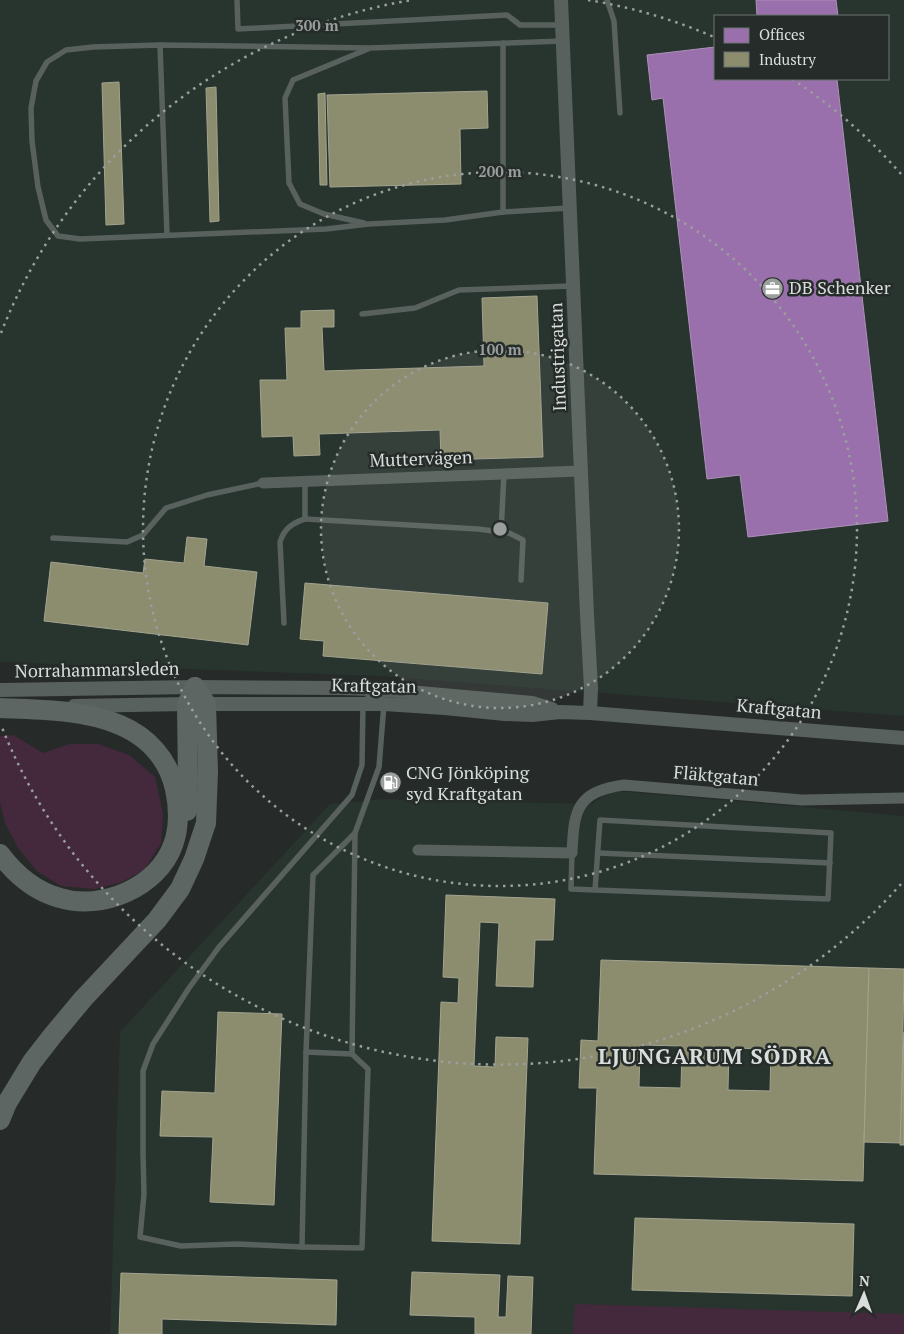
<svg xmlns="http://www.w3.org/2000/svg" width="904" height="1334" viewBox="0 0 904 1334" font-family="'PT Serif',serif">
  <rect width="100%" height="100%" fill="#262b29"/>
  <g fill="#28342e" fill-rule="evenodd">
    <path d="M0 0H904V716L378 676 0 662ZM715 16H888V79H715Z"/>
    <path d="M618 791 904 816V1334H110L120 1032 330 804 384 799 592 804 602 797Z"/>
  </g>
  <g fill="#44283b">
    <path d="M13 735 43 753 70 744H98L129 755 155 777 163 814 161 843 144 870 122 882 95 889 61 886 37 871 18 848 5 823 0 802V736Z"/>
    <path d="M575 1304 904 1314V1334H573Z"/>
  </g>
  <g fill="#9970ab" stroke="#ac91b9">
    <path d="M756 0H836L838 16H757Z"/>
    <path d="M715 47V79H837L888 521 748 537 740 475 707 479 663 98 652 100 647 55Z"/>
  </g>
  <g fill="#8c8c6e" stroke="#a3a48f" fill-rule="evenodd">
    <path d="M119 82 124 224 106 225 102 83Z"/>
    <path d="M216 87 219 221 210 222 206 88Z"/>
    <path d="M487 91 488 128 460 129 461 184 330 187 327 95Z"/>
    <path d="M325 93 327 185H320L318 94Z"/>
    <path d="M537 296 543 457 441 460 440 430 319 434 320 455 294 456 293 436 262 437 260 380H287L285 328H301V311L334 310V327H322L324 371 484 366 482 298Z"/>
    <path d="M187 537 207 539 204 566 257 572 248 645 44 621 51 562 143 573 145 559 184 563Z"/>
    <path d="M305 583 548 603 542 674 323 656 324 641 300 639Z"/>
    <path d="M446 895 555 899 553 940H535L533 987 496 986 499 923 480 922 474 1066 495 1067 496 1037 528 1038 520 1244 432 1241 441 1002 458 1003 459 978 443 977Z"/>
    <path d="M601 960 869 968 863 1181 594 1174 597 1088H579L581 1040 598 1041ZM640 1045 682 1046 681 1088 639 1087ZM729 1048 771 1049 770 1091 728 1090Z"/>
    <path d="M869 968 904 969 901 1143 864 1142Z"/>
    <path d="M218 1012 282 1014 274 1205 210 1202 213 1137 160 1136 162 1091 215 1093Z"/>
    <path d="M904 1032V1145H900Z"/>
    <path d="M635 1218 854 1224 852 1296 632 1290Z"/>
    <path d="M412 1272 500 1275 498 1317H506L508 1276 533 1277 531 1334H475V1317L410 1315Z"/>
    <path d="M121 1273 337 1280 336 1325 162 1319V1334H119Z"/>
  </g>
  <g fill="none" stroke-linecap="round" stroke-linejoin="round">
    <g stroke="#58615d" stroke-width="5.5">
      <path d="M237 0 238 29 507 15 520 25H561"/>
      <path d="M607 0 614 21 620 113"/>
      <path d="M563 41 370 48 160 45 93 47 66 50 47 62 36 81 31 108 32 141 38 187 46 220 58 236 80 239 326 229 369 224 445 220 503 212 569 208"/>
      <path d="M160 45 167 235"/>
      <path d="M503 212V43"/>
      <path d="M364 223 324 214 300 204 289 183 285 98 293 80 368 49"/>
      <path d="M362 314 415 308 459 290 572 286"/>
      <path d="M305 519 478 529 509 533 523 540 521 580"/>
      <path d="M501 532 504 474"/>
      <path d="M53 538 127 542 143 535 166 508 207 495 263 483"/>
      <path d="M284 623 280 542C284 529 292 523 305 519V481"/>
      <path d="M375 689 384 704 379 767 355 833 313 875 306 1052 302 1247 237 1244 181 1246 140 1237 144 1194 143 1153V1071L153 1044 189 988 219 947 352 795 362 765 363 704Z"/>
      <path d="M572 853 571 889 595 890 828 899 831 833 600 820 595 890"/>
      <path d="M598 853 830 863"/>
      <path d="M306 1052 352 1054"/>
      <path d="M302 1247 362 1248 368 1069 352 1054 355 833"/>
    </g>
    <g stroke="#58615d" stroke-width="11">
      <path d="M263 483 580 471"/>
      <path d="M418 850 572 853C574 810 576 792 624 785L802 800 904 798"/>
    </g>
    <g stroke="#58615d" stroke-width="14">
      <path d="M561 0 587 615 591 688 590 713"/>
      <path d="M0 690 195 687 340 688 375 689 532 703 552 709"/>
      <path d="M74 706 187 704H384L445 708 505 714 532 715 560 712 590 713 904 738"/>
    </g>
    <g stroke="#5d6662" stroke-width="20">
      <path d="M0 708C39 710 83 709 120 725 148 737 168 759 175 789 179 808 180 826 173 845 158 887 102 911 60 898 34 891 15 874 0 854"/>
      <path d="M187 811 188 781 187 704 195 687"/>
      <path d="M0 1120 7 1103 32 1062 53 1035 83 999 157 920 180 889 194 859 206 823 208 772 206 704 195 687"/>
    </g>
  </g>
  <circle cx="500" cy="529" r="179" fill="#9a9f9d" fill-opacity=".12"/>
  <g fill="none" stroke="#9a9f9d" stroke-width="2.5" stroke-dasharray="2.5 5">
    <circle cx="500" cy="529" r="179"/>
    <circle cx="500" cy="529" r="357"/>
    <path d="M901 884A536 536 0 0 1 1 725M1 333A536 536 0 0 1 412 0M588 0A536 536 0 0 1 714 37M792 79A536 536 0 0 1 901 174"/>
  </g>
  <defs>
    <symbol id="office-disc" viewBox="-11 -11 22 22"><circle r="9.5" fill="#9a9f9d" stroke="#252c29"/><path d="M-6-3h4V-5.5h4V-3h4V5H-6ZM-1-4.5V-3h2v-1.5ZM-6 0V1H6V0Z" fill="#fff"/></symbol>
    <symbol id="fuel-disc" viewBox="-11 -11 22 22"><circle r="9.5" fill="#9a9f9d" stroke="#252c29"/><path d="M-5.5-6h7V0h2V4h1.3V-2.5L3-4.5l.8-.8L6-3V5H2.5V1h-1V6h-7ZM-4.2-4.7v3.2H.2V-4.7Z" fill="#fff"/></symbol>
  </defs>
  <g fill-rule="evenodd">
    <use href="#office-disc" x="760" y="276" width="25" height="25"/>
    <use href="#fuel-disc" x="378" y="770" width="25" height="25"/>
  </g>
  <g text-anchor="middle" stroke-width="5" stroke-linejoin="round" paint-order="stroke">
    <g font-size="18" fill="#d9dddb" stroke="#252c29" text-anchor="start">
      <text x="789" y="294">DB Schenker</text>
      <text x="406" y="779">CNG Jönköping<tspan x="406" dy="21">syd Kraftgatan</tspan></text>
    </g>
    <g font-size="18" fill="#d9dddb" stroke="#252c29">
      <text transform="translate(558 357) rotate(-92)" y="6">Industrigatan</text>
      <text transform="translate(421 459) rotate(-2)" y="6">Muttervägen</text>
      <text transform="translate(97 670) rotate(-1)" y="6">Norrahammarsleden</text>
      <text transform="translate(374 686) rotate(1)" y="6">Kraftgatan</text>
      <text transform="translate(779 709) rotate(5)" y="6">Kraftgatan</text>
      <text transform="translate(716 776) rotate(5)" y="6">Fläktgatan</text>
    </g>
    <g font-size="22" font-weight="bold" letter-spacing="1" fill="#d9dddb" stroke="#252c29">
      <text x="715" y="1064">LJUNGARUM SÖDRA</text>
    </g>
  </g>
  <circle cx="500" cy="529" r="8" fill="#9a9f9d" stroke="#252c29" stroke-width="2.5"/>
  <g font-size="15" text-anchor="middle" font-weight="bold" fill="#9a9f9d" stroke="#252c29" stroke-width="5" stroke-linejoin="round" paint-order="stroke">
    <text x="317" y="31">300 m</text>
    <text x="500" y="177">200 m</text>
    <text x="500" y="355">100 m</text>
  </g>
  <rect x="714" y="15" width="175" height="65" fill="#252c29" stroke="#6d7370"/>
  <rect x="724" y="28" width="25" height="15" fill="#9970ab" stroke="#6d7370"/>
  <text x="759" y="40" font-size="15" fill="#d9dddb">Offices</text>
  <rect x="724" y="52" width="25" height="15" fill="#8c8c6e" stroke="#6d7370"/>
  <text x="759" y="65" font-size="15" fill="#d9dddb">Industry</text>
  <g transform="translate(864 1294) rotate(2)" stroke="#252c29" stroke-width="4" paint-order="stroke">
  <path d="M0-4L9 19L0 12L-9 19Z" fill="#d9dddb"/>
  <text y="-8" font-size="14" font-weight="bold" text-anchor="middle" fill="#d9dddb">N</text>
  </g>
</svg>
